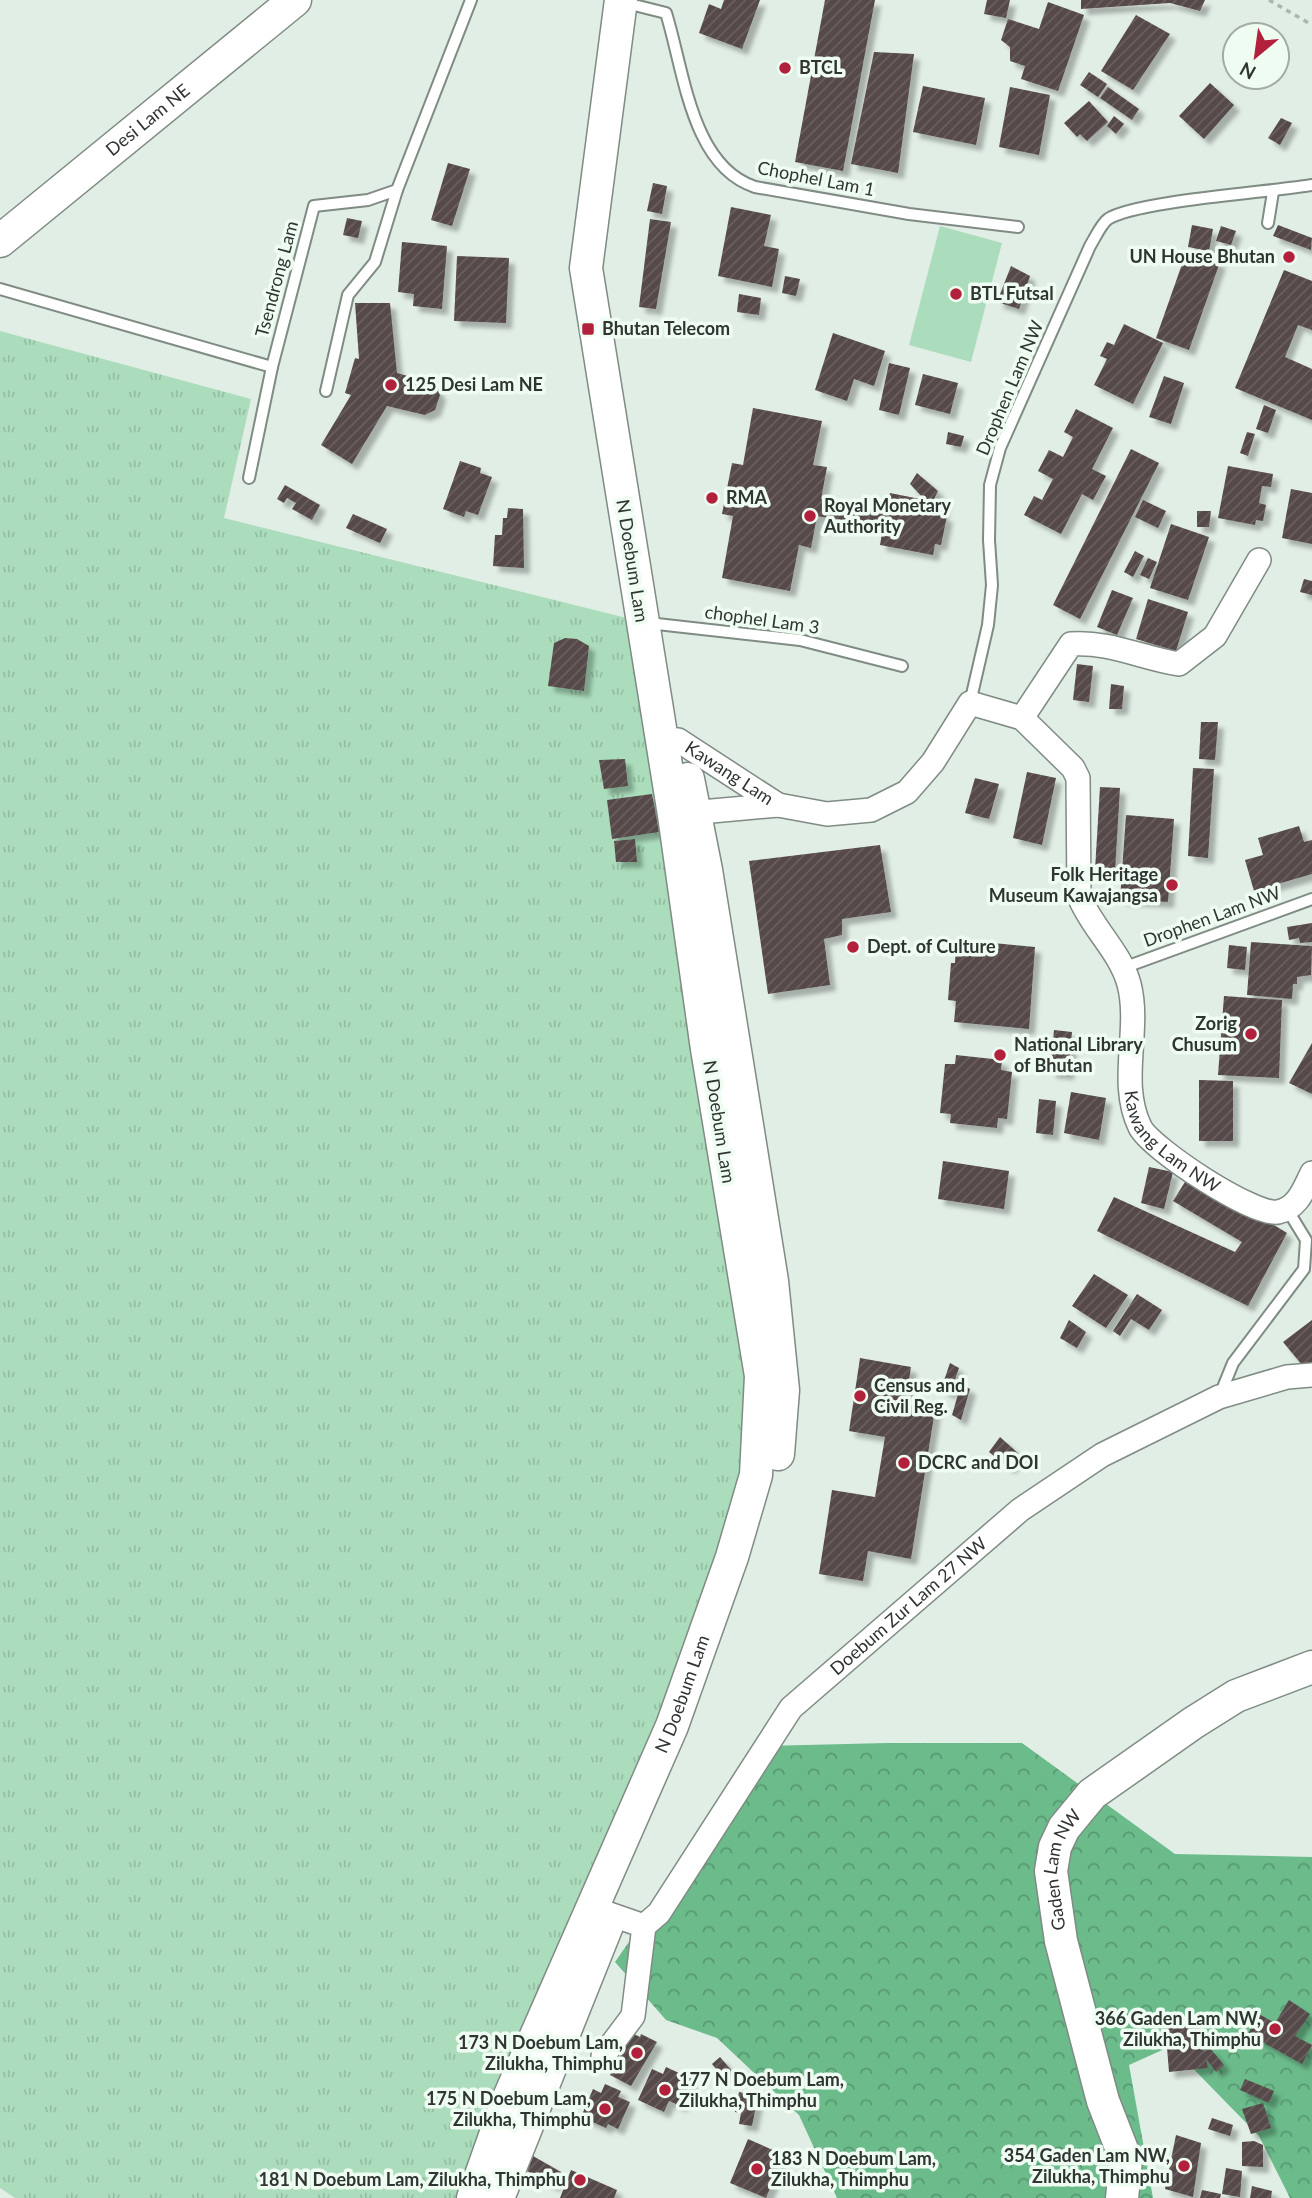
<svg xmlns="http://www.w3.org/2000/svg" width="1312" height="2198" viewBox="0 0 1312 2198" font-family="Lato,sans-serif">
  <defs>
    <pattern id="grass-tufts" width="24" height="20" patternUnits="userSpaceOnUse" patternTransform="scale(1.75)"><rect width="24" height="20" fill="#abddbc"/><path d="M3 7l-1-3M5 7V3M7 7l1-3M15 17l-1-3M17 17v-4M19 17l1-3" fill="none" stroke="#93bea2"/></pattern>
    <pattern id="forest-crowns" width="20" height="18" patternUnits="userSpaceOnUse" patternTransform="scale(1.75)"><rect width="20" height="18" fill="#6bbb8b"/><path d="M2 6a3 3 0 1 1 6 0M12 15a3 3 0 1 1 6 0" fill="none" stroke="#589972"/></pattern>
    <pattern id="building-hatch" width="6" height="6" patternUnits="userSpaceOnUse" patternTransform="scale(1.75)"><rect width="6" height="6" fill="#564848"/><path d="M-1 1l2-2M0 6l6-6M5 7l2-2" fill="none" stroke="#6b6060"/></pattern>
    <filter id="shadow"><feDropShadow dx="6" dy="6" stdDeviation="2" flood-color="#0004"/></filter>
  </defs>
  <rect width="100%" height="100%" fill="#e1eee5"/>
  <path fill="url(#grass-tufts)" d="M0 331 251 399 224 518 631 619 761 1355 752 1499 470 2198H15L0 2188Z"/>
  <path fill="url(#forest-crowns)" d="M887 1743H1022L1175 1854 1312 1857V2198H1290L1259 2136 1171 2046 1129 2065 1153 2198H837L799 2115 717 2038 666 2020 615 1962 765 1746Z"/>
  <path fill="#abddbc" d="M940 226 1002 243 971 362 909 345Z"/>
  <g fill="url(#building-hatch)" filter="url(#shadow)">
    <path d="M724 0H760L742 49 699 33 709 4 721 9Z"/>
    <path d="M825 0H875L843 171 795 162Z"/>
    <path d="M987 0H1010L1006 18 984 14Z"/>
    <path d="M1081 0H1205L1200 11 1170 3 1081 9Z"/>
    <path d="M1048 2 1084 15 1058 91 1021 79 1025 66 1010 61V47L1001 40 1008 19 1039 29Z"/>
    <path d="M1136 15 1170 34 1133 90 1101 71Z"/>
    <path d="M874 52 914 54 898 173 851 164Z"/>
    <path d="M1089 72 1107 84 1098 97 1080 85Z"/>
    <path d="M1210 83 1234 105 1204 139 1179 116Z"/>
    <path d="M923 86 985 98 976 145 913 132Z"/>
    <path d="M1010 87 1050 95 1039 155 999 147Z"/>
    <path d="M1108 87 1139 109 1132 120 1100 98Z"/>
    <path d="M1089 101 1108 122 1087 141 1080 134 1077 137 1064 123Z"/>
    <path d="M1114 116 1124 124 1116 134 1107 126Z"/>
    <path d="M1281 118 1292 123 1280 145 1268 138Z"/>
    <path d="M448 163 470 169 452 226 431 220Z"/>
    <path d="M653 183 667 186 662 214 647 211Z"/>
    <path d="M731 207 771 215 764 246 779 249 772 287 718 276Z"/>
    <path d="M347 218 362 221 358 238 343 235Z"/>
    <path d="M650 219 671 222 656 309 639 307Z"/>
    <path d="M1192 225 1213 229 1209 251 1188 247Z"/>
    <path d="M1278 225 1312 238 1311 250 1273 236Z"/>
    <path d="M1221 226 1236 231 1231 245 1216 241Z"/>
    <path d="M402 242 447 246 442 309 413 306 414 294 398 292Z"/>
    <path d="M1187 250 1220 262 1189 350 1156 338Z"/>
    <path d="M457 256 509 258 506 323 454 321Z"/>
    <path d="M1011 266 1030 276 1019 309 997 302Z"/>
    <path d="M1284 270 1312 281V330L1298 325 1285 357 1312 369V420L1235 388Z"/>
    <path d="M785 276 800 279 796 296 782 293Z"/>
    <path d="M739 294 761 298 759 315 737 312Z"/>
    <path d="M355 303H390L397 373 433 383 440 395 435 410 425 415 387 406 352 464 321 445 351 395 345 393 355 358 359 359Z"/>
    <path d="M1124 324 1163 343 1133 404 1094 385 1107 359 1100 356 1107 342 1114 345Z"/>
    <path d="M833 333 885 351 874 386 854 379 847 401 815 390Z"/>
    <path d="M889 363 910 368 899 415 879 410Z"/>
    <path d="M923 374 958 383 950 414 915 405Z"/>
    <path d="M1164 376 1184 383 1171 424 1149 417Z"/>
    <path d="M1264 405 1276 410 1268 433 1256 429Z"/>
    <path d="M753 408 822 421 813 465 827 467 821 499 886 514 890 493 925 500 910 484 917 473 938 491 933 501 944 503 941 515 947 516 941 545 935 544 933 555 880 545 883 527 817 516 811 548 799 545 790 591 722 578 733 516 722 514 732 463 743 465Z"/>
    <path d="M1076 409 1113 428 1092 469 1106 476 1093 500 1082 494 1061 534 1024 515 1034 496 1042 500 1053 479 1038 471 1049 450 1063 457 1073 437 1064 432Z"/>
    <path d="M948 432 964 436 961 447 946 444Z"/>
    <path d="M1247 432 1255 434 1248 456 1240 453Z"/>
    <path d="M1131 449 1159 463 1080 619 1053 605Z"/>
    <path d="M460 461 481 468 480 473 492 477 478 515 466 511 464 517 443 509Z"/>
    <path d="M1228 466 1273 474 1271 487 1262 486 1259 503 1266 505 1263 521 1256 520 1255 525 1218 518Z"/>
    <path d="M285 485 320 505 312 520 292 509 296 503 287 498 284 503 277 499Z"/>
    <path d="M1291 489 1312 493V544L1282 538Z"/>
    <path d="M1143 500 1166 511 1158 528 1135 517Z"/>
    <path d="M508 508 523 509 524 568 493 566 495 535H502L503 518H507Z"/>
    <path d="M1197 511H1211L1209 527H1197Z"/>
    <path d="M353 514 387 529 380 543 346 528Z"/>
    <path d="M1171 524 1209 537 1188 600 1150 588Z"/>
    <path d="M1135 551 1144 556 1133 577 1124 572Z"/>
    <path d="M1148 558 1157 562 1149 579 1140 575Z"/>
    <path d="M1304 579 1312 581V595L1300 592Z"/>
    <path d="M1112 590 1133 598 1117 635 1097 627Z"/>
    <path d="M1148 599 1188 612 1176 651 1136 639Z"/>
    <path d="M565 638 577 639 589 646 584 691 548 686 554 643Z"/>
    <path d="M1077 664 1093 666 1089 702 1073 700Z"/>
    <path d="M1111 684 1124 686 1122 709H1109Z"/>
    <path d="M1201 722H1218L1215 760 1199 759Z"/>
    <path d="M625 759 628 786 604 789 599 760Z"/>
    <path d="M1193 768 1214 769 1208 858 1188 856Z"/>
    <path d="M1027 772 1056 778 1042 845 1013 838Z"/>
    <path d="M975 778 999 784 989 819 965 813Z"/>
    <path d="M1100 787 1120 788 1115 871 1095 870Z"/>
    <path d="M652 794 659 832 612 839 607 800Z"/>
    <path d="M1126 815 1174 819 1168 902 1120 899Z"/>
    <path d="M1299 826 1304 842 1312 840V874L1254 891 1245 860 1263 855 1258 838Z"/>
    <path d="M635 839 637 862H616L614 841Z"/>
    <path d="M880 845 891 912 842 919V935L824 939 830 985 768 994 749 861Z"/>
    <path d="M1312 923V942L1300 943 1299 938 1289 940 1287 927Z"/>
    <path d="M962 940 1035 947 1029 1029 954 1022 956 1001 948 1000 951 963H955L956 946 961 947Z"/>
    <path d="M1251 942 1312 946 1311 975 1297 977V984H1293L1292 999 1247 995Z"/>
    <path d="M1229 945 1247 947 1245 970 1227 968Z"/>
    <path d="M1224 996 1282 1000 1279 1078 1218 1075Z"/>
    <path d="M1054 1030 1072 1032 1068 1074 1050 1072Z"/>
    <path d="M1312 1043V1094L1289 1083Z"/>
    <path d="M956 1055 1002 1060 1001 1070 1012 1072 1007 1119 998 1118 997 1128 950 1123 951 1114 940 1113 945 1064H955Z"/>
    <path d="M1199 1080 1233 1081V1141H1199Z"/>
    <path d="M1071 1092 1106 1098 1099 1140 1064 1133Z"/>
    <path d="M1039 1099 1056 1101 1053 1135 1036 1133Z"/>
    <path d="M943 1161 1009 1171 1004 1209 938 1199Z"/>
    <path d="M1149 1167 1173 1172 1164 1209 1141 1203Z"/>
    <path d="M1190 1174 1287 1233 1248 1306 1097 1231 1114 1197 1235 1252 1242 1242 1173 1201Z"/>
    <path d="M1094 1274 1128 1295 1106 1328 1072 1306Z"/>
    <path d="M1137 1294 1162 1310 1149 1330 1131 1319 1120 1336 1113 1331Z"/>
    <path d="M1069 1320 1086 1332 1077 1348 1060 1338Z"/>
    <path d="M1312 1320V1367L1307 1371 1283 1342Z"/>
    <path d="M860 1358 911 1367 905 1405 935 1410 911 1559 868 1551 863 1581 819 1574 832 1490 875 1497 885 1437 849 1431Z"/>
    <path d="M950 1363 959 1368 950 1394 941 1389Z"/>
    <path d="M961 1384 970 1389 961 1420 952 1415Z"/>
    <path d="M1000 1437 1020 1455 1009 1468 989 1452Z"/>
    <path d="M1289 2000 1310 2014 1295 2036 1312 2045 1302 2064 1248 2034 1259 2014 1275 2023Z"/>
    <path d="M1165 2023H1199L1204 2052 1210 2048 1224 2065 1216 2072 1206 2059 1208 2068 1169 2072Z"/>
    <path d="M632 2033 640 2037 641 2034 657 2042 631 2086 610 2075Z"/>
    <path d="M720 2057 733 2072 724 2079 712 2064Z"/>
    <path d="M666 2067 692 2079 681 2106 669 2101 664 2112 638 2100 652 2069 663 2074Z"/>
    <path d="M1245 2079 1274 2091 1269 2103 1240 2090Z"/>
    <path d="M605 2084 621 2091 618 2097 630 2102 618 2129 608 2124 606 2128 581 2117 593 2089 601 2093Z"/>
    <path d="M739 2092 758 2096 752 2126 739 2124 741 2113 735 2112Z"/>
    <path d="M1263 2103 1271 2128 1251 2134 1242 2109Z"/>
    <path d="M1212 2118 1233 2125 1230 2136 1208 2129Z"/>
    <path d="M1176 2135 1201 2143 1193 2197 1165 2189Z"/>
    <path d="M748 2139 784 2155 766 2198 730 2183Z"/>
    <path d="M1254 2141 1263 2145V2167L1242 2166V2142Z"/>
    <path d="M533 2156 561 2172 554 2186 527 2171Z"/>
    <path d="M1226 2168 1242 2171 1240 2197 1222 2194Z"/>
    <path d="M571 2170 617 2190 614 2198H560Z"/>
    <path d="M1252 2186 1272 2191 1271 2198H1250Z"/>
    <path d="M1202 2190 1221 2194 1220 2198H1200Z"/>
  </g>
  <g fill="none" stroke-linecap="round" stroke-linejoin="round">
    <defs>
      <g id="lane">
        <path d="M638 6 666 13C684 70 691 166 755 187L909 214 1018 227"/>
        <path d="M1268 223 1273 192"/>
        <path d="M0 289 272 367 314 206 368 200 397 190 471 0"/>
        <path d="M326 391 348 295 375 262 397 190"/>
        <path d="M249 478 272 367"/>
        <path d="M657 624 800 640 902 666"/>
        <path d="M970 703 988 625 992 585 989 540 990 485 1000 448 1090 246C1095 238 1101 224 1108 219 1135 201 1272 192 1312 185"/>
        <path d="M1123 968 1312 899"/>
        <path d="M1220 1395 1233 1363 1304 1269 1306 1240 1287 1209"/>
      </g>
      <g id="street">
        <path d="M1022 718 1071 644C1108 641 1142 658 1179 664L1215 636 1259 560"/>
        <path id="s1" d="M660 739 678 740 778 805"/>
        <path id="s2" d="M679 814 778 805 827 814 871 810 907 792 933 762 970 703 1022 718 1073 768 1078 778 1079 896C1091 927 1120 951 1129 984 1141 1030 1118 1082 1140 1127 1151 1149 1255 1217 1278 1212 1298 1208 1304 1189 1312 1173"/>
        <path id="s3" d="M595 1909 644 1926 659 1913 791 1708 1020 1510 1102 1455 1219 1397 1287 1377 1312 1375"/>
        <path d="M603 2056 633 2016 644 1926"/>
      </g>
      <g id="secondary">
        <path id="s4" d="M0 241 295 0"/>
        <path d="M688 779 706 870 772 1281 783 1390 778 1454"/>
        <path id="s5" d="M473 2198 507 2102 672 1726 732 1557 756 1475 761 1376 707 1049 674 815 586 268 621 0"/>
        <path d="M498 2198 608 1923"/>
        <path id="s6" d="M1122 2198 1126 2160 1103 2101 1061 1941 1051 1871 1055 1847 1064 1828 1092 1794 1193 1723 1236 1696 1312 1667"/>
      </g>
    </defs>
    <use href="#lane" stroke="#7f8b83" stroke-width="14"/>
    <use href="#street" stroke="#7f8b83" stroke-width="26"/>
    <use href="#secondary" stroke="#7f8b83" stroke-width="35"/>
    <path stroke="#abb6ae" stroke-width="3.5" stroke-dasharray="5 5" stroke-linecap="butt" d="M1269 0 1312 25"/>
    <use href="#lane" stroke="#fff" stroke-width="10"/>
    <use href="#street" stroke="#fff" stroke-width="23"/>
    <use href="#secondary" stroke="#fff" stroke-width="32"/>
  </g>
  <g fill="#b3203b" stroke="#eefcf2" stroke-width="2.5">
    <circle cx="785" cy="68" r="7"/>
    <circle cx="1289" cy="257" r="7"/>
    <circle cx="956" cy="294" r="7"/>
    <rect x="581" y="322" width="14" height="14" rx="3.5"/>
    <circle cx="391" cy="385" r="7"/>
    <circle cx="712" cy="498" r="7"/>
    <circle cx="810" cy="516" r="7"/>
    <circle cx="1172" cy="885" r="7"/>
    <circle cx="853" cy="947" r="7"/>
    <circle cx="1251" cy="1034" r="7"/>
    <circle cx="1000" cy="1055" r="7"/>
    <circle cx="860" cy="1396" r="7"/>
    <circle cx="904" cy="1463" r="7"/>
    <circle cx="1275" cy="2029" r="7"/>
    <circle cx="637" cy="2053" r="7"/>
    <circle cx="665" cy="2090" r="7"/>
    <circle cx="605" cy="2109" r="7"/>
    <circle cx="1184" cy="2166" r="7"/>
    <circle cx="757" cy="2169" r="7"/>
    <circle cx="580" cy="2180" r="7"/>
  </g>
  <g text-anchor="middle" stroke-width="7" stroke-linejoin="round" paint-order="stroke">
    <g font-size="18" font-weight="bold" fill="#303532" stroke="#eefcf2" text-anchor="start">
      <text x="799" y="74">BTCL</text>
      <text x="1275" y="263" text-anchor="end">UN House Bhutan</text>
      <text x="970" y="300">BTL Futsal</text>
      <text x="602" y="335">Bhutan Telecom</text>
      <text x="405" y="391">125 Desi Lam NE</text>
      <text x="726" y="504">RMA</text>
      <text x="824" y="512">Royal Monetary<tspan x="824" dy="21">Authority</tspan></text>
      <text x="1158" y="881" text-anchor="end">Folk Heritage<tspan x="1158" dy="21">Museum Kawajangsa</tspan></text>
      <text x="867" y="953">Dept. of Culture</text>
      <text x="1237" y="1030" text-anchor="end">Zorig<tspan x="1237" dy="21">Chusum</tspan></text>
      <text x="1014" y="1051">National Library<tspan x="1014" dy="21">of Bhutan</tspan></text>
      <text x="874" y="1392">Census and<tspan x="874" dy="21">Civil Reg.</tspan></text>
      <text x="918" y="1469">DCRC and DOI</text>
      <text x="1261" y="2025" text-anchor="end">366 Gaden Lam NW,<tspan x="1261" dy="21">Zilukha, Thimphu</tspan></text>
      <text x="623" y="2049" text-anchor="end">173 N Doebum Lam,<tspan x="623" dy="21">Zilukha, Thimphu</tspan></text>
      <text x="679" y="2086">177 N Doebum Lam,<tspan x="679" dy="21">Zilukha, Thimphu</tspan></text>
      <text x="591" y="2105" text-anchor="end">175 N Doebum Lam,<tspan x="591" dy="21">Zilukha, Thimphu</tspan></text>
      <text x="1170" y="2162" text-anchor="end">354 Gaden Lam NW,<tspan x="1170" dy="21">Zilukha, Thimphu</tspan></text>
      <text x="771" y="2165">183 N Doebum Lam,<tspan x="771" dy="21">Zilukha, Thimphu</tspan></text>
      <text x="566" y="2186" text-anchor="end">181 N Doebum Lam, Zilukha, Thimphu</text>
    </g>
    <g font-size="18" fill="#303532" stroke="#eefcf2">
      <text dy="6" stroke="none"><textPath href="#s4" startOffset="191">Desi Lam NE</textPath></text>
      <text transform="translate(816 179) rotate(11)" y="6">Chophel Lam 1</text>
      <text transform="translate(277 279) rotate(-75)" y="6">Tsendrong Lam</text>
      <text transform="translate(1010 388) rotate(-67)" y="6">Drophen Lam NW</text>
      <text transform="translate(632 561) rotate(81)" y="6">N Doebum Lam</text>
      <text transform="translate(762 620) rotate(8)" y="6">chophel Lam 3</text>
      <text dy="6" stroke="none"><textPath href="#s1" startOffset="79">Kawang Lam</textPath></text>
      <text transform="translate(1212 917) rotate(-20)" y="6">Drophen Lam NW</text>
      <text transform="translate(719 1122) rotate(81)" y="6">N Doebum Lam</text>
      <text dy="6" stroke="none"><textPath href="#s2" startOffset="875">Kawang Lam NW</textPath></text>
      <text dy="6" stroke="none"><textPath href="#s3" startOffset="471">Doebum Zur Lam 27 NW</textPath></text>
      <text dy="6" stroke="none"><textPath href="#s5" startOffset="546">N Doebum Lam</textPath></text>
      <text dy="6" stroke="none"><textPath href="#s6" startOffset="341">Gaden Lam NW</textPath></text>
    </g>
  </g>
  <g transform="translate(1256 56) rotate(209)"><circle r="33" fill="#eefcf2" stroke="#a2aca5" stroke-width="2"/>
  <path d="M0-5L12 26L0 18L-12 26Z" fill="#b3203b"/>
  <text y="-10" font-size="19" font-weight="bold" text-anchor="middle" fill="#303532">N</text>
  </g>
</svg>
